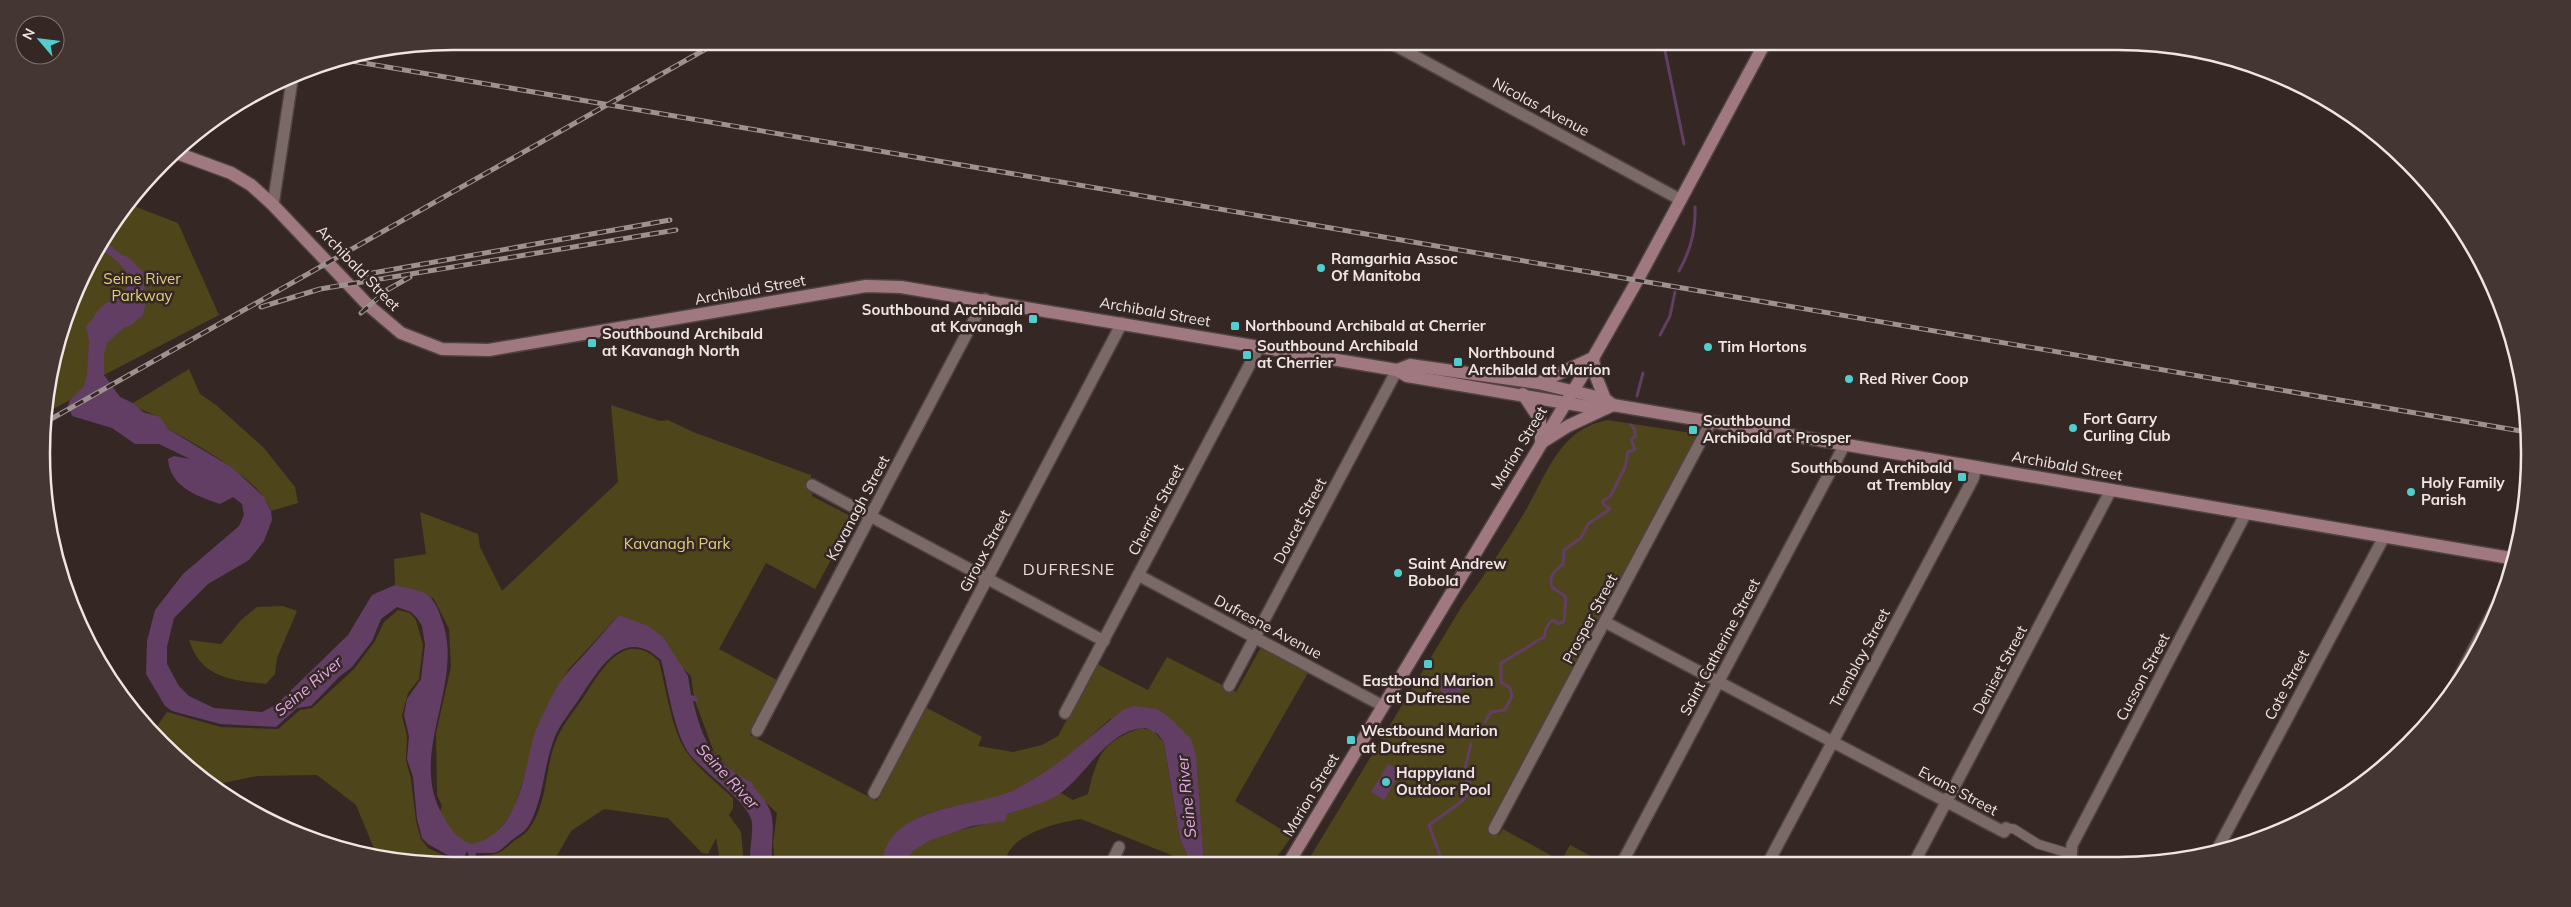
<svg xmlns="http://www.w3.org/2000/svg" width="2571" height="907" viewBox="0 0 2571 907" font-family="Mulish,sans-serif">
  <rect width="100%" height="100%" fill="#352724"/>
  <g fill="#4f451a">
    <path d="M126 203 178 223 219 315 104 375 70 400 44 414 45 400 84 271Z"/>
    <path d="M189 369 200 394 216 405 264 448 295 487 298 503 271 511C262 480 196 444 168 429 163 423 159 418 152 414 145 410 139 411 133 403Z"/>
    <path d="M611 405 660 421 668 420 693 432 811 475 812 496 854 518 815 589 766 563 719 649 777 680 750 735 877 801 925 707 982 737 978 746 1013 752 1042 745 1058 736 1097 664 1148 690 1167 657 1236 692 1261 647 1309 671 1235 801 1292 836 1272 864H1204L1197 779 1180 728 1110 719C1079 746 1047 778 1008 793 961 811 895 802 882 865H775L773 843 777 813 715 755 694 698 691 676 631 620 619 615 569 669 556 689 544 715 514 809C502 828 478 861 454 835 448 829 444 819 440 811L442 806 437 795 436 733 451 667 449 629 434 599 415 590 395 585 394 559 426 554 420 512 478 534 480 547 502 591 618 482Z"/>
    <path d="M1607 420 1698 434 1489 830 1499 835 1503 829 1561 861 1570 845 1604 863 1513 864 1509 861 1505 864H1306L1462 606C1485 575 1506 543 1526 510 1539 487 1551 457 1570 439 1581 428 1592 424 1607 420Z"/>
    <path d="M283 606 297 611 277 658 275 674 266 684C231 680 201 678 189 640L221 644 241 620 257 607Z"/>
    <path d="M398 610 410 613 416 620 423 645 419 679 408 693 402 716 407 736 406 760 411 779 416 821 421 839 428 848 459 863 466 859 470 862 477 861V856C499 854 498 855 514 841 519 837 525 835 529 829 549 802 544 766 558 736 564 723 575 710 583 698 600 672 624 627 659 661 666 688 672 733 688 754 701 771 718 784 733 798V808L729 815 741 832 744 865H721L716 838 708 854 702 853 668 818 604 809 571 831 551 866C494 866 429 873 375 851L356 805 317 775 257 776 223 783H208L162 745 152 733 167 712 221 727 278 729 300 710 312 708 354 669 375 641 384 622Z"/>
    <path d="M1141 728 1153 730 1164 743 1180 839 1191 863 1081 819C1060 822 1023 831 1010 850 1007 854 1006 860 1004 865H904C906 838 980 826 1001 820L1007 814 1061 793 1073 800 1088 794C1097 756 1102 741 1141 728Z"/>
  </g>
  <g fill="#623e64">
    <path d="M103 240 122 255 128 257 143 272 146 302 143 315 131 325 125 327 107 343 104 354V375L120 397 133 403 143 412 160 417 168 429 233 468 264 497 271 511 272 520 264 541 249 560 208 584 174 618 167 647V664L179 686 189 696 214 708 262 712 277 704 348 635 372 595 395 585C406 588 422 589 431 598 436 604 439 611 441 618 467 682 406 753 443 816 451 830 456 838 472 844 518 834 523 778 533 739 536 727 549 702 555 690 562 678 571 668 581 658 594 644 606 629 619 615L648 626 663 637 688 676 691 695 697 697 698 702 693 701C703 743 714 764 753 783V787C782 815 770 829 772 865H750C749 851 753 836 752 823 751 803 701 771 688 752 673 728 668 687 661 660 624 625 600 668 581 696 573 709 562 721 556 734 543 764 545 796 529 825 525 832 518 835 512 840 494 855 501 853 476 853L475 860 471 861 467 851 463 859 458 861 428 844 422 838 417 819 413 777 407 759 409 736 404 715 407 699 421 679 425 645 422 626 417 618 411 612 397 607 381 619 372 641 352 667 339 677 311 706 297 708 276 727 220 724 172 711 165 706 146 674 147 641 155 610 183 574 239 526 244 515 242 504 233 497 220 504C197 496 170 487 168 459L174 456 190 459 159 444H135L112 428 72 416 68 405 70 400 84 386 87 375 89 342 86 326C93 320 95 314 100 308 107 301 120 298 126 289 137 271 109 256 99 247Z"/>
    <circle cx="1451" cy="686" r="11"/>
    <path d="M1134 706 1157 709 1169 717 1191 739 1196 756 1204 864H1191L1180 839 1164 743 1158 734 1146 728C1110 728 1088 772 1062 792 1048 803 1024 808 1007 814L1005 821 972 826 931 840 917 848 904 860V865H882C887 805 968 809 1009 792 1017 789 1025 784 1032 780 1065 761 1093 733 1123 710Z"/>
    <path d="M1388 764 1401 771 1384 800 1371 792Z"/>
  </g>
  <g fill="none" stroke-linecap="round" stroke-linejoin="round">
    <g stroke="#623e64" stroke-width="3">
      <path d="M1663 41 1684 144"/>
      <path d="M1679 271C1691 250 1696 230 1695 207"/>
      <path d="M1660 335 1670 316 1675 292"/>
      <path d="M1637 396 1643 373"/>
      <path d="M1485 722 1491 712 1505 710 1512 696 1510 688 1501 682V663L1544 637C1545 631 1547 623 1553 620L1559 624 1564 621 1566 597 1552 587C1548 576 1555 571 1563 564L1564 550 1581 538 1588 524 1610 509 1603 504V501L1610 497 1625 467 1628 452 1635 449 1631 440 1635 436V430L1631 425"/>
      <path d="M1443 864 1429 825 1461 802 1470 791V783L1463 776 1471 744"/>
    </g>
    <defs>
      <path id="pedestrian" d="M2006 828 2014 829 2038 844 2071 854"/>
      <g id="minor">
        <path d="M1387 41 1681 200"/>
        <path d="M273 205 293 74"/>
        <path d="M812 485 1104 641"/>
        <path d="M1138 575 1383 706"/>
        <path d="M1605 622 2004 832 2006 828"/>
        <path d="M2457 681 2498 603"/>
        <path d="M1229 686 1397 370"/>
        <path d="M1065 713 1259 347"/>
        <path d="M757 731 985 299"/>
        <path d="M874 793 1122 323"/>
        <path d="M1494 829 1711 422"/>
        <path d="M2218 848 2384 537"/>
        <path d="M2075 862 2071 857 2072 845 2246 513"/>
        <path d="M1622 863 1845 444"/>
        <path d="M1768 863 1973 479 1976 467"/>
        <path d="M1914 863 2111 490"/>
        <path d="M1111 864 1119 847"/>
      </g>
      <g id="secondary">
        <path d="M174 152 231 173 251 185 273 205 368 305 401 333 442 349 489 350 866 286 901 287 1397 370 1407 376 1601 409"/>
        <path d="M1593 358 1595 374 1605 399"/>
        <path d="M1397 370 1410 365 1538 383 1605 399 1613 405"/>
        <path d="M1538 383 1593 358"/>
        <path d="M1523 394 1540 420 1541 440"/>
        <path d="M1541 443 1568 426 1613 405 2516 559"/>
        <path d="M1288 864 1593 358 1637 281 1766 41"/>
      </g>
    </defs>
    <use href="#pedestrian" stroke="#4f4240" stroke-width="11"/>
    <use href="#minor" stroke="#4f4240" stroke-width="14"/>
    <use href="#secondary" stroke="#4f4240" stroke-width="15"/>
    <use href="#pedestrian" stroke="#7a6966" stroke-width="9"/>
    <use href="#minor" stroke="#7a6966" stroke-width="11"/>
    <use href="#secondary" stroke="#a07880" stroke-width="12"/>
    <defs>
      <g id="rail">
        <path d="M340 59 2527 432"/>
        <path d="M367 274 670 220"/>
        <path d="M261 307 320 289 676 230"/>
        <path d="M361 313 387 290 410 277"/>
        <path d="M44 423 720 41"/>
      </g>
    </defs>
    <use href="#rail" stroke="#9e9290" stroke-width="5"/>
    <use href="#rail" stroke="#352724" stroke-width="3" stroke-dasharray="9" stroke-linecap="butt"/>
  </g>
  <g fill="#52cdcd" stroke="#352724" stroke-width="2">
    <circle cx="1321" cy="268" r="5"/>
    <rect x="1028" y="314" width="10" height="10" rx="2.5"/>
    <rect x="1230" y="321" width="10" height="10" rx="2.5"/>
    <rect x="587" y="338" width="10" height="10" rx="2.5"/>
    <circle cx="1708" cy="347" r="5"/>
    <rect x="1242" y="350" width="10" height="10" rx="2.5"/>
    <rect x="1453" y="357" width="10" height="10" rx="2.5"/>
    <circle cx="1849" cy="379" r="5"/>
    <circle cx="2073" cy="428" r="5"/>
    <rect x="1688" y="425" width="10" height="10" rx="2.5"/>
    <rect x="1957" y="472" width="10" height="10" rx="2.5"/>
    <circle cx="2411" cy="492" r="5"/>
    <circle cx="1398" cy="573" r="5"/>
    <rect x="1423" y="659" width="10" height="10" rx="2.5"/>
    <rect x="1346" y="735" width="10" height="10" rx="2.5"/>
    <circle cx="1386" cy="782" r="5"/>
  </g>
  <g text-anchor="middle" stroke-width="5" stroke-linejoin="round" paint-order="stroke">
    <g font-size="15" fill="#efe5e3" stroke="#352724">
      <text transform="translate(1541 107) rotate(28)" y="5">Nicolas Avenue</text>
      <text transform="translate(358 268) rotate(46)" y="5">Archibald Street</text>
      <text transform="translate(750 290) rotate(-10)" y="5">Archibald Street</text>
      <text transform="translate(1155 312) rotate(10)" y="5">Archibald Street</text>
      <text transform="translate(1519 448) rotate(-59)" y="5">Marion Street</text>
      <text transform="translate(2067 466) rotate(10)" y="5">Archibald Street</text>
      <text transform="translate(858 508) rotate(-62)" y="5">Kavanagh Street</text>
      <text transform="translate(1156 510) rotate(-62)" y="5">Cherrier Street</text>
      <text transform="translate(1300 521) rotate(-62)" y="5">Doucet Street</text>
      <text transform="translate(985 551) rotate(-62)" y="5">Giroux Street</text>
      <text transform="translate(1590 619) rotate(-62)" y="5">Prosper Street</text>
      <text transform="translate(1268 627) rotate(28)" y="5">Dufresne Avenue</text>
      <text transform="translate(1720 647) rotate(-62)" y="5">Saint Catherine Street</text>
      <text transform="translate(1860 658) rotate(-62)" y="5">Tremblay Street</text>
      <text transform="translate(2000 670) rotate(-62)" y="5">Deniset Street</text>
      <text transform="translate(2143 677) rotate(-62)" y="5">Cusson Street</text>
      <text transform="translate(2287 685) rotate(-62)" y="5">Cote Street</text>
      <text transform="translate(1958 791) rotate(28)" y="5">Evans Street</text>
      <text transform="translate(1311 795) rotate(-59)" y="5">Marion Street</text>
    </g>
    <g font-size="15" font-weight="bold" fill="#efe5e3" stroke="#352724" text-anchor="start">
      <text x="1331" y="264">Ramgarhia Assoc<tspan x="1331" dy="17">Of Manitoba</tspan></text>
      <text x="1023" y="315" text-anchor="end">Southbound Archibald<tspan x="1023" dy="17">at Kavanagh</tspan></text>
      <text x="1245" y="331">Northbound Archibald at Cherrier</text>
      <text x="602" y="339">Southbound Archibald<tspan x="602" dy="17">at Kavanagh North</tspan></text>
      <text x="1257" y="351">Southbound Archibald<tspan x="1257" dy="17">at Cherrier</tspan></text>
      <text x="1718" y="352">Tim Hortons</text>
      <text x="1468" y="358">Northbound<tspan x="1468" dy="17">Archibald at Marion</tspan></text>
      <text x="1859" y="384">Red River Coop</text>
      <text x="2083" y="424">Fort Garry<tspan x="2083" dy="17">Curling Club</tspan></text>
      <text x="1703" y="426">Southbound<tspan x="1703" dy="17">Archibald at Prosper</tspan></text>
      <text x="1952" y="473" text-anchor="end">Southbound Archibald<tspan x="1952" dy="17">at Tremblay</tspan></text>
      <text x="2421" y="488">Holy Family<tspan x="2421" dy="17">Parish</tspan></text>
      <text x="1408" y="569">Saint Andrew<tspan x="1408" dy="17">Bobola</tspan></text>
      <text x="1428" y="686" text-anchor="middle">Eastbound Marion<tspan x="1428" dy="17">at Dufresne</tspan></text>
      <text x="1361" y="736">Westbound Marion<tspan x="1361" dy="17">at Dufresne</tspan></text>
      <text x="1396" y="778">Happyland<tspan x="1396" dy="17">Outdoor Pool</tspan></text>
    </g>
    <g font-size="15" fill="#e2cf7c" stroke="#352724">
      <text x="142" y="284">Seine River<tspan x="142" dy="17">Parkway</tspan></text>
      <text x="677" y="549">Kavanagh Park</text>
    </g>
    <g font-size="16" letter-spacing="1" fill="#eedad6" stroke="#352724">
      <text x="1069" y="575">DUFRESNE</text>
    </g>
    <g font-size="16" font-style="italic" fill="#e4aae8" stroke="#352724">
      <text transform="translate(308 686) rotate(-40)" y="6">Seine River</text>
      <text transform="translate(728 776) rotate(47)" y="6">Seine River</text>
      <text transform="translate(1186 797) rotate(-96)" y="6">Seine River</text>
    </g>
  </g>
  <path d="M0 0H2571V907H0ZM453 50H2118A403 403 0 0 1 2521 453V454A403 403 0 0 1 2118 857H453A403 403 0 0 1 50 454V453A403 403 0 0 1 453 50Z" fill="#443633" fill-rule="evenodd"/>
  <path fill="none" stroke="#efe5e3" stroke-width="2.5" d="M453 50H2118A403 403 0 0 1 2521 453V454A403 403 0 0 1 2118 857H453A403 403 0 0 1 50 454V453A403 403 0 0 1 453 50Z"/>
  <g transform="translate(40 40) rotate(298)"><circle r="24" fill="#352724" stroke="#7f7370"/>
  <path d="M0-4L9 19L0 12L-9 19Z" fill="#52cdcd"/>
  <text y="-8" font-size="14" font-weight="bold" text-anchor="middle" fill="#efe5e3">N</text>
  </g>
</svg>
